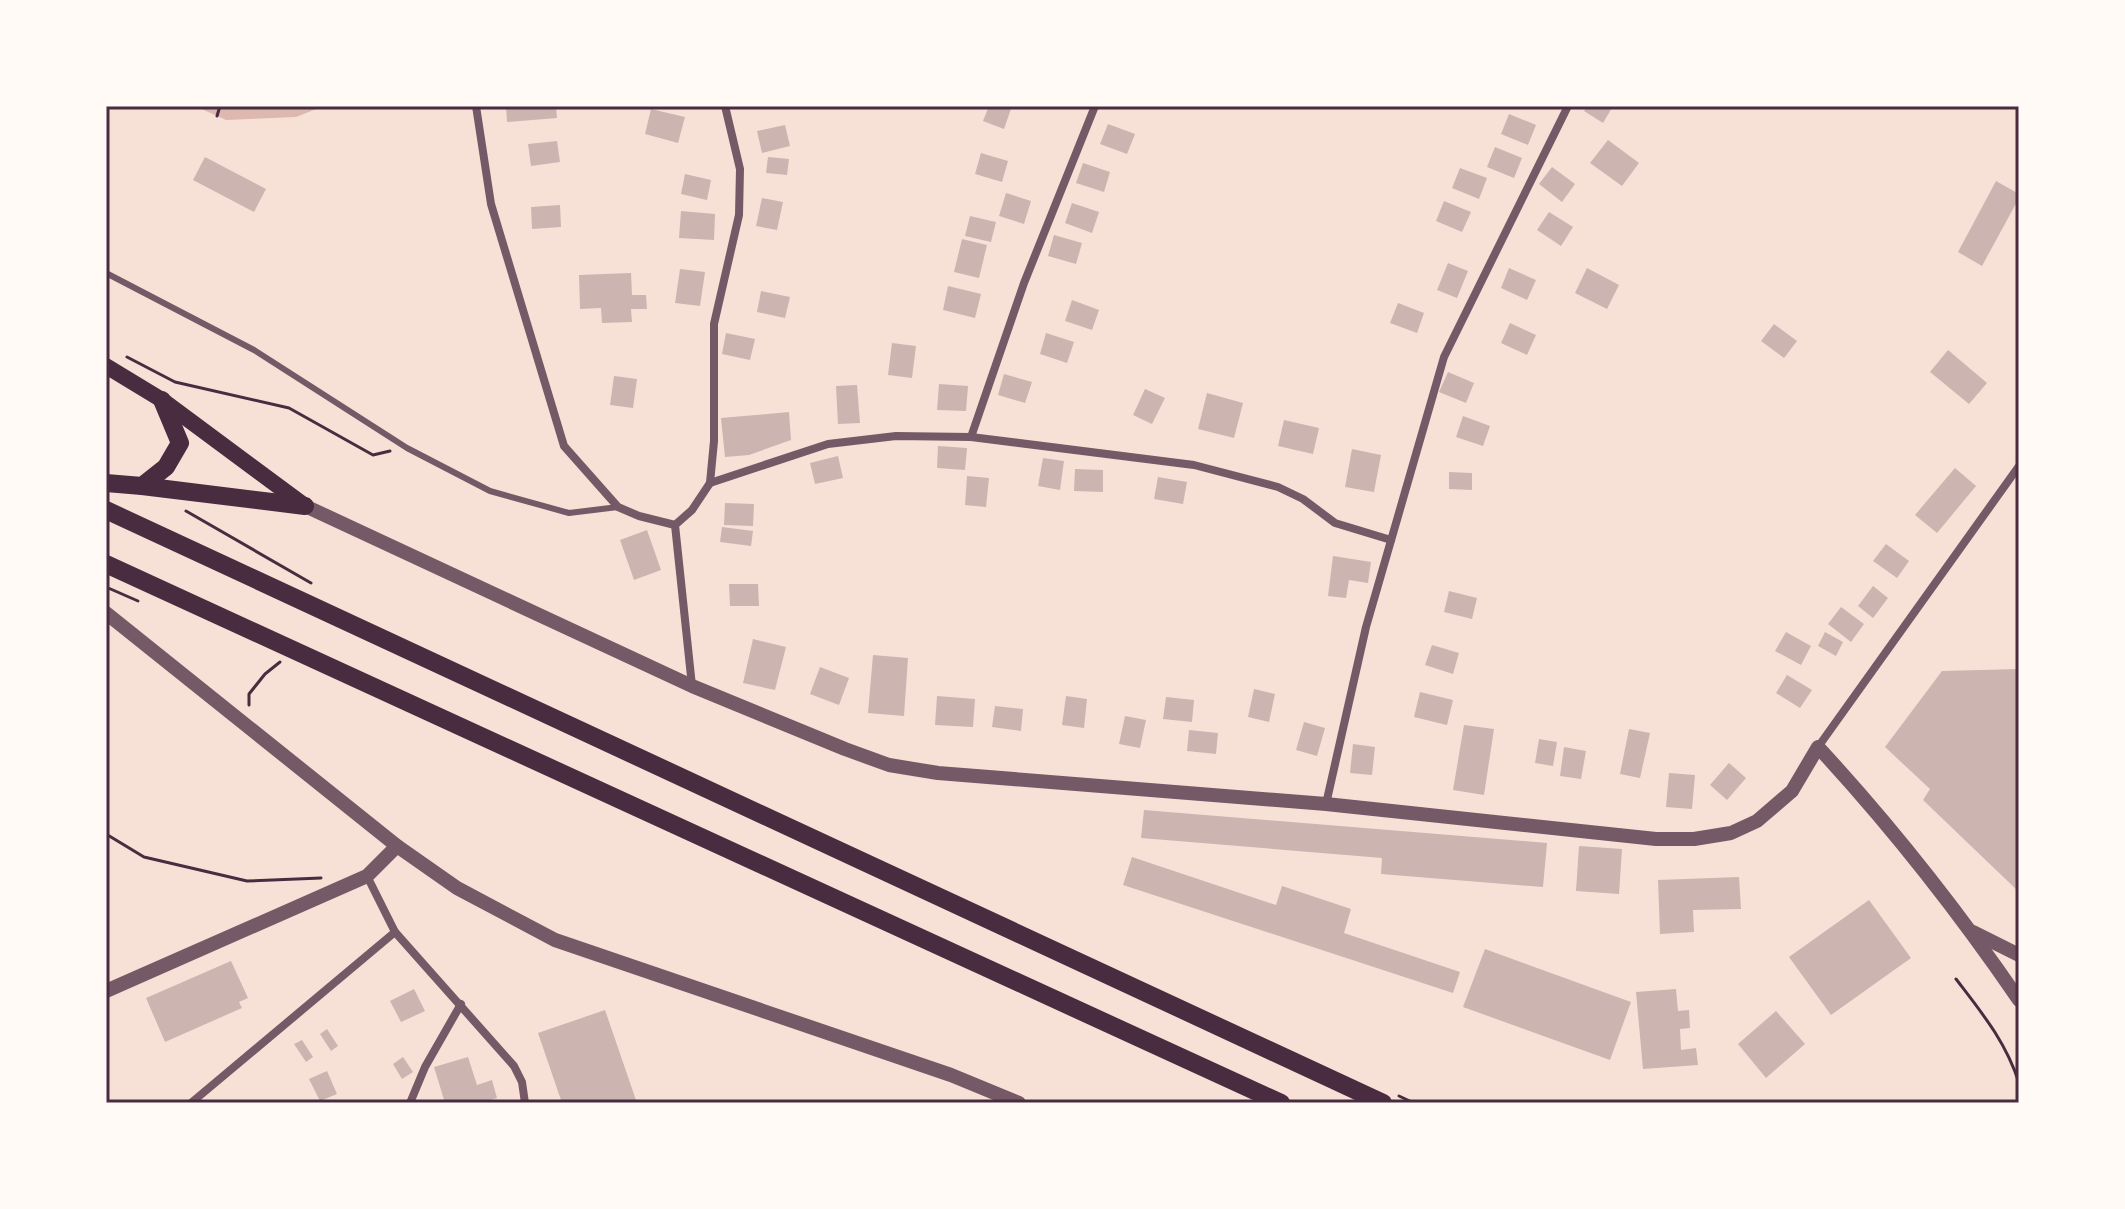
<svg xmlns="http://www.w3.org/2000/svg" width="2125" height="1209" viewBox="0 0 2125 1209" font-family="'Source Serif 4',serif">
  <rect width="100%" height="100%" fill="#f7e1d7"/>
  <path fill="#dcb8b0" d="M195 106H324L296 117 226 120Z"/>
  <g fill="#ccb4b1">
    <path d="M506 106H556L557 118 507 122Z"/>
    <path d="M989 106H1012L1004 129 983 121Z"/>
    <path d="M1587 106H1613L1603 123 1584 111Z"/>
    <path d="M651 109 685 117 678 143 645 134Z"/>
    <path d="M1509 114 1536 125 1528 145 1501 134Z"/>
    <path d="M1108 124 1135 134 1127 154 1100 144Z"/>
    <path d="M785 125 790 146 762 153 757 131Z"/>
    <path d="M1608 140 1639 163 1622 186 1590 163Z"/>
    <path d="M557 141 560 162 531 166 528 144Z"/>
    <path d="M1495 147 1522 158 1514 178 1487 167Z"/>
    <path d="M981 153 1008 161 1002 182 975 174Z"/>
    <path d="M205 157 266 189 254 212 193 180Z"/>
    <path d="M768 157 789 159 787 175 766 173Z"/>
    <path d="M1083 163 1110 172 1104 192 1076 183Z"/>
    <path d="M1552 167 1575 184 1562 202 1539 184Z"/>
    <path d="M1460 168 1487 178 1479 199 1452 188Z"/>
    <path d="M685 174 711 180 707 200 681 194Z"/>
    <path d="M1996 181 2019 194V198L1982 266 1958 252Z"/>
    <path d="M1006 193 1031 201 1024 224 999 216Z"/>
    <path d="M762 198 783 202 777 230 756 226Z"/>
    <path d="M1444 201 1471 212 1462 232 1436 221Z"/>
    <path d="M1072 203 1099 212 1092 233 1065 223Z"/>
    <path d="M560 205 561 227 532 229 531 207Z"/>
    <path d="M681 211 715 214 714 240 679 238Z"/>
    <path d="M1549 212 1573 227 1561 246 1537 230Z"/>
    <path d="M970 216 996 222 991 242 965 236Z"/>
    <path d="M1054 235 1082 243 1076 264 1048 256Z"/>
    <path d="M962 239 987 245 979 278 954 272Z"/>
    <path d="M1448 263 1468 271 1457 298 1437 290Z"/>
    <path d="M1509 268 1536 280 1527 300 1501 288Z"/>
    <path d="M1587 268 1619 285 1607 309 1575 293Z"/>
    <path d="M680 269 705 272 700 306 675 303Z"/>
    <path d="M631 273 632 295H646L647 309H631L632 322 602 323 601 308 580 309 579 275Z"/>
    <path d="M948 286 981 294 975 318 943 310Z"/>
    <path d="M761 291 790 297 785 318 757 312Z"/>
    <path d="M1072 300 1099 310 1092 330 1065 321Z"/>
    <path d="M1398 303 1424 313 1417 333 1390 323Z"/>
    <path d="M1510 323 1536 335 1527 355 1501 343Z"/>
    <path d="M1774 324 1797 341 1784 358 1761 341Z"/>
    <path d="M726 333 755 339 750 360 722 354Z"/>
    <path d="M1046 333 1074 342 1067 363 1040 354Z"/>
    <path d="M892 343 916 346 912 378 888 375Z"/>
    <path d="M1948 350 1987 383 1969 404 1930 372Z"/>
    <path d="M1448 372 1474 383 1466 403 1439 392Z"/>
    <path d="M1004 374 1032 382 1025 403 998 395Z"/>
    <path d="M614 376 637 379 633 408 610 405Z"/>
    <path d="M939 384 968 386 966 411 937 410Z"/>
    <path d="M857 385 860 423 838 424 836 386Z"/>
    <path d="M1145 389 1165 398 1152 424 1133 415Z"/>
    <path d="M1207 393 1243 403 1234 438 1198 429Z"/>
    <path d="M789 412 791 440 749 455 725 457 721 418Z"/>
    <path d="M1463 416 1490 426 1483 446 1456 437Z"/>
    <path d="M1284 420 1319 428 1313 454 1278 446Z"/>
    <path d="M938 446 967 448 965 470 937 468Z"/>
    <path d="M1352 449 1381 455 1374 492 1345 487Z"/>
    <path d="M838 456 843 478 815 484 810 463Z"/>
    <path d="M1043 458 1064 461 1060 490 1038 486Z"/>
    <path d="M1955 468 1976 486 1937 533 1915 515Z"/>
    <path d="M1075 469 1103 470V492L1074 491Z"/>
    <path d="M1449 472 1472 473V490L1449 489Z"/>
    <path d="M967 476 989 478 986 507 965 505Z"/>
    <path d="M1158 477 1187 482 1183 504 1154 499Z"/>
    <path d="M725 503 754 504 753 526 724 525Z"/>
    <path d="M722 527 753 531 751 546 720 542Z"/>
    <path d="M647 530 661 570 634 580 620 540Z"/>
    <path d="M1886 544 1909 561 1897 578 1873 561Z"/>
    <path d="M1333 556 1371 562 1368 583 1349 580 1346 598 1328 596Z"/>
    <path d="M729 584H758L759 606H730Z"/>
    <path d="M1873 586 1888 598 1873 618 1858 606Z"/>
    <path d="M1449 591 1477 598 1472 619 1444 612Z"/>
    <path d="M1841 607 1864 624 1851 642 1828 624Z"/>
    <path d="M1786 632 1811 646 1801 665 1775 651Z"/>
    <path d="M1825 632 1843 642 1836 656 1818 646Z"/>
    <path d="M753 639 786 647 775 690 743 683Z"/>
    <path d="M1432 645 1459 653 1453 674 1425 665Z"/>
    <path d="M873 655 908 658 904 716 868 713Z"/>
    <path d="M820 667 849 678 839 705 810 694Z"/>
    <path d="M2019 669V892L1923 800 1930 789 1885 747 1942 671Z"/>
    <path d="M1787 675 1812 690 1800 708 1776 693Z"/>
    <path d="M1254 689 1275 694 1269 722 1248 717Z"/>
    <path d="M1420 692 1453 700 1447 725 1414 717Z"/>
    <path d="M937 696 975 699 973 727 935 725Z"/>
    <path d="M1066 696 1087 699 1084 728 1062 725Z"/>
    <path d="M1166 697 1194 700 1192 722 1163 719Z"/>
    <path d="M995 706 1023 709 1021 731 992 727Z"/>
    <path d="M1125 716 1146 720 1140 748 1119 744Z"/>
    <path d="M1304 722 1325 728 1317 756 1296 750Z"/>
    <path d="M1464 725 1494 729 1484 795 1453 790Z"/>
    <path d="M1629 729 1650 733 1640 778 1620 774Z"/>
    <path d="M1189 730 1218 733 1216 754 1187 751Z"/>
    <path d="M1539 739 1557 742 1553 766 1535 763Z"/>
    <path d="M1353 744 1375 747 1372 775 1350 773Z"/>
    <path d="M1564 747 1586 751 1581 779 1560 776Z"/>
    <path d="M1729 763 1746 778 1727 800 1710 785Z"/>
    <path d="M1669 773 1695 775 1692 809 1666 807Z"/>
    <path d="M1144 810 1547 843 1543 887 1381 874 1382 858 1141 838Z"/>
    <path d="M1579 846 1622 849 1619 894 1576 891Z"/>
    <path d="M1132 857 1276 905 1282 886 1351 909 1344 933 1460 972 1453 993 1123 885Z"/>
    <path d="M1739 877 1741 909 1693 910 1694 932 1660 934 1658 880Z"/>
    <path d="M1869 900 1911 958 1831 1015 1789 957Z"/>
    <path d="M1485 949 1631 1002 1610 1060 1463 1007Z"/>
    <path d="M231 961 248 998 239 1002 242 1008 165 1042 146 998Z"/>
    <path d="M414 989 425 1011 401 1022 390 1001Z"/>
    <path d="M1676 989 1678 1011 1689 1010 1690 1028 1680 1029 1681 1050 1696 1048 1698 1065 1643 1069 1636 992Z"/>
    <path d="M605 1010 637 1103H562L538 1033Z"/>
    <path d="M1776 1011 1805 1044 1766 1078 1738 1044Z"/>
    <path d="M327 1029 338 1046 331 1051 320 1034Z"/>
    <path d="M302 1040 313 1057 306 1062 294 1044Z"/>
    <path d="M403 1057 413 1072 402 1079 393 1064Z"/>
    <path d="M468 1057 477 1085 492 1080 497 1098 480 1103H445L434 1067Z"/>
    <path d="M327 1071 337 1094 320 1101 309 1079Z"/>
  </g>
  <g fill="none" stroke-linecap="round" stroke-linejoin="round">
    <g stroke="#4a2c40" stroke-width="3">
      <path d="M217 116 220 106"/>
      <path d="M127 357 175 382 289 408 373 455 390 451"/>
      <path d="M186 511 311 583"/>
      <path d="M106 587 138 601"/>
      <path d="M249 705V694L265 674 280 662"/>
      <path d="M106 834 144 857 247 881 321 878"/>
      <path d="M1956 979C1982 1013 2006 1042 2019 1083"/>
      <path d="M1399 1096 1414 1103"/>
    </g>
    <path stroke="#755966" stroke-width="6" d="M106 273 254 350 407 448 490 491 569 513 618 507"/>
    <g stroke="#755966" stroke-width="8">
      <path d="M476 106 491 204 564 446 618 507 639 516 675 525"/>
      <path d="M971 437 1024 283 1095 106"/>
      <path d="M710 483 828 444 896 436 971 437 1194 465 1278 487 1303 499 1335 523 1391 540"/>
      <path d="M692 686 675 525 692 510 710 483 714 441V324L739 215 740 169 725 106"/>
      <path d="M1818 747 2019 466"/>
      <path d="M1326 804 1366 627 1444 357 1568 106"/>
      <path d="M367 876 395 932 514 1066 522 1082 525 1103"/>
      <path d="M191 1103 395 932"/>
      <path d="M410 1103 425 1067 461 1004"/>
    </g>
    <g stroke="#755966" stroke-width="14">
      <path d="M305 506 692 686 845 749 889 765 938 773 1326 804 1656 839H1694L1731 833 1757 821 1792 791 1818 747C1891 826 1958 911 2019 1000"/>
      <path d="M106 613 397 846 457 888 555 940 951 1075 1019 1103"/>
      <path d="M1973 932 2019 955"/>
      <path d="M106 991 367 876 397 846"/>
    </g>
    <path stroke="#4a2c40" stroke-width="16" d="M106 366 162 400 305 506"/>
    <g stroke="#4a2c40" stroke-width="18">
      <path d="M106 483 142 486 166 467 180 443 162 400"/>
      <path d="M142 486 305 506"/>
      <path d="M106 510 1383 1103"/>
      <path d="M106 564 1281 1103"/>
    </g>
  </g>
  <rect width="2125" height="1209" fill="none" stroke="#fffaf5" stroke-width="216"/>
  <rect x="108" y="108" width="1909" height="993" fill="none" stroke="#4a2c40" stroke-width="3"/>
</svg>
